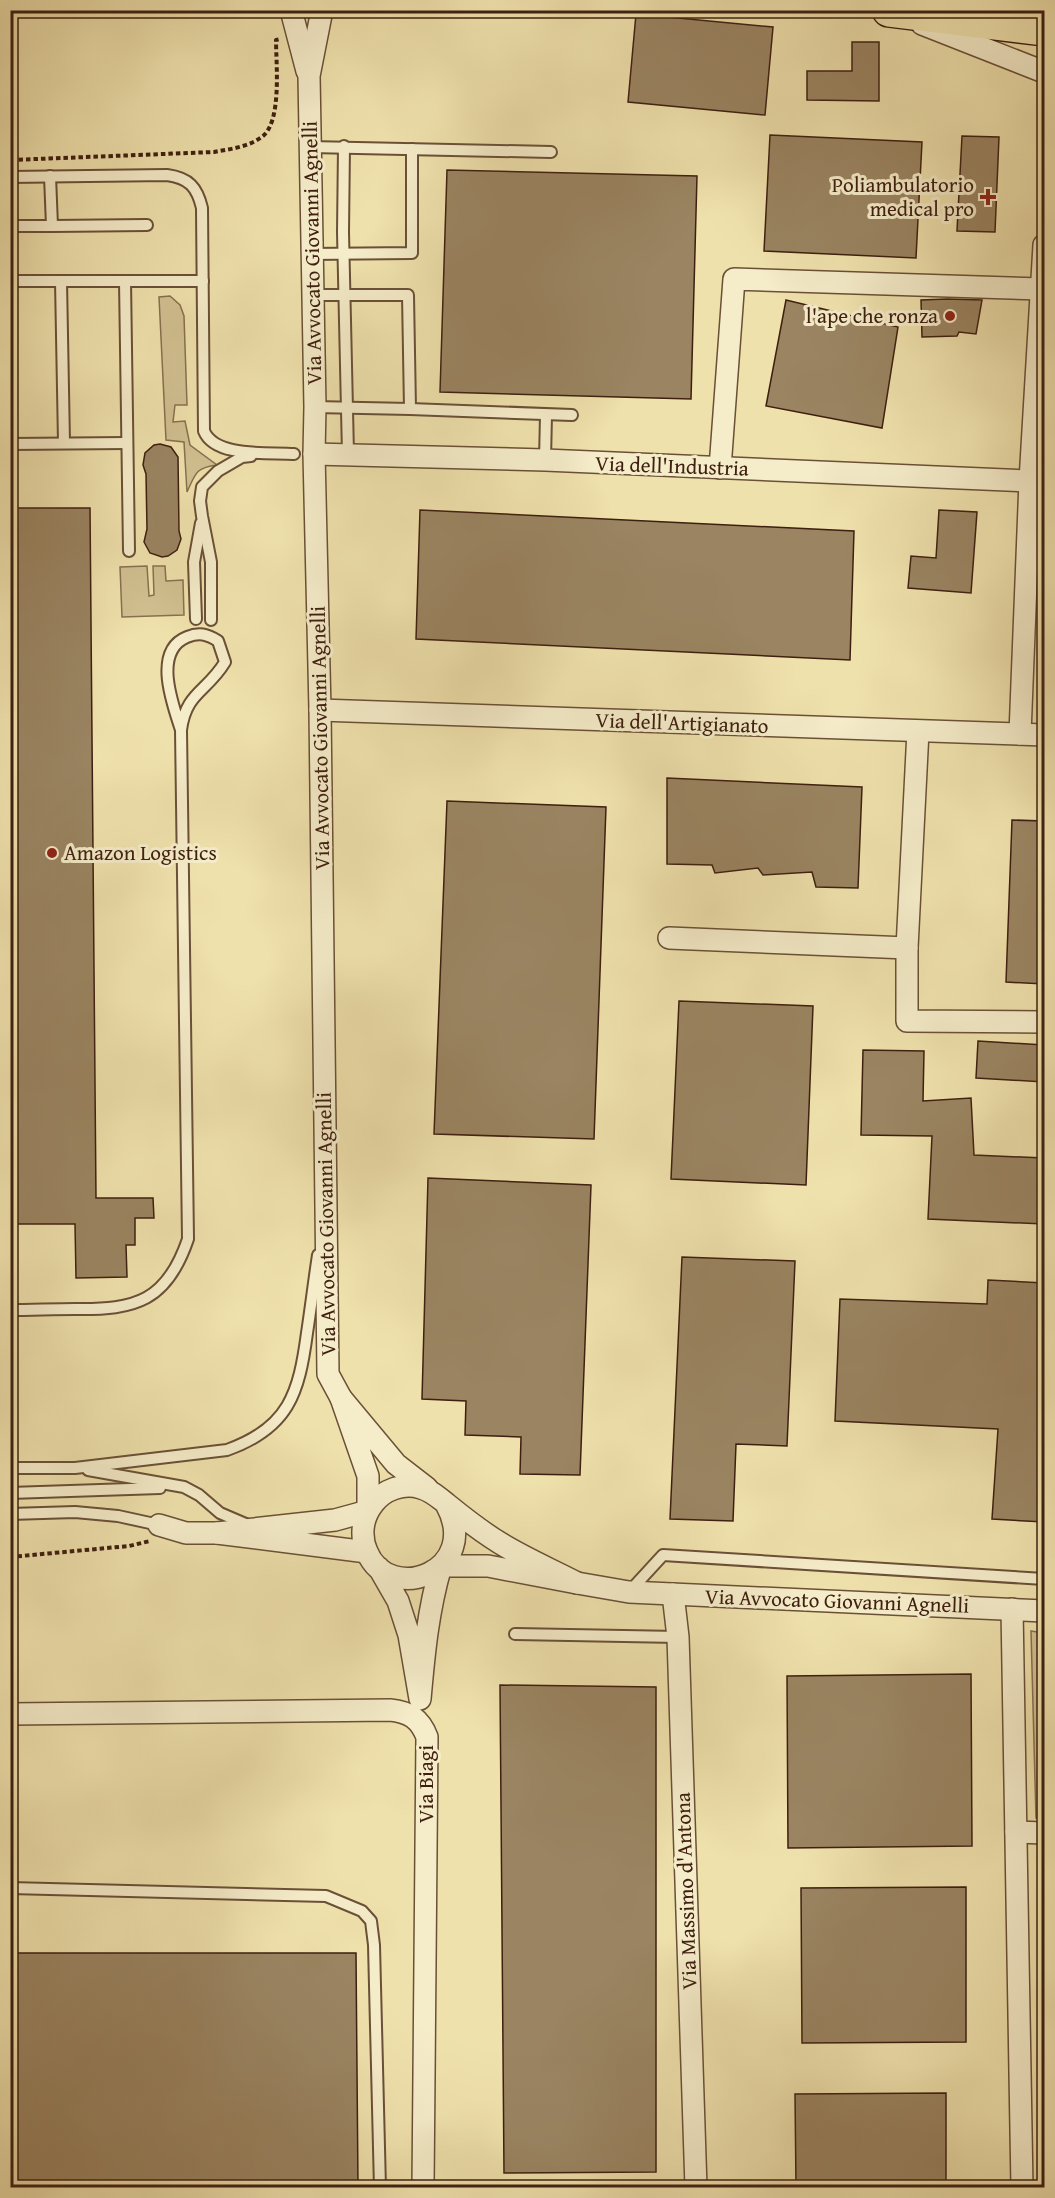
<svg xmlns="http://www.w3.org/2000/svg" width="1055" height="2198" viewBox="0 0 1055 2198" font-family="'Gentium Book Plus',serif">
  <rect width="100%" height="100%" fill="#efe1ac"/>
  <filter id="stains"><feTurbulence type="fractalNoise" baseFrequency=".00333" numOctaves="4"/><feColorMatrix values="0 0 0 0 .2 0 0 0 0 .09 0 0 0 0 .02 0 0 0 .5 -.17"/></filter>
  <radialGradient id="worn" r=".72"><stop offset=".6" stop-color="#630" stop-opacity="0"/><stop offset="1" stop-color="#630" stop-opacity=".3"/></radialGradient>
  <g fill="#d1c091" stroke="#887050" stroke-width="1.5">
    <path d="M170 296 180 305 184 316 187 405H175L173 422 185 421 190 445 217 465C195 468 196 473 187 492L184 442 166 440 159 297Z"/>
    <path d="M147 566 149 596 154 595 153 566H165L166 581 183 580 184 615 122 617 120 567Z"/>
    <path d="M1031 1631 1044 1633V1817L1036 1818Z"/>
  </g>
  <g fill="#9a8461" stroke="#3e1f10" stroke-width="1.5">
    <path d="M636 14 773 27 765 115 628 102Z"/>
    <path d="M852 42H879V101L807 100V71H852Z"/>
    <path d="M770 135 922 142 916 258 764 251Z"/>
    <path d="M962 136 999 137 995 232 957 231Z"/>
    <path d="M447 170 697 176 691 399 440 392Z"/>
    <path d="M947 299 982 300 976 334 959 332 957 336 922 337 921 300Z"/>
    <path d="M786 300 898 327 882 428 766 406Z"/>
    <path d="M160 444 171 447 178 457 179 531 181 539 177 550 168 556 162 557 150 553 144 542 147 529 146 474 143 465 145 453 154 445Z"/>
    <path d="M10 508H90L96 1198H153L154 1218H135V1245H126L127 1277 76 1278 75 1224H10Z"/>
    <path d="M420 510 854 531 850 660 416 639Z"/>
    <path d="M939 510 977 512 971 593 908 588 911 556 936 558Z"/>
    <path d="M667 778 862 787 858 888 816 887 812 872 763 875 758 868 715 873 712 865 667 864Z"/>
    <path d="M447 801 606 807 594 1139 434 1134Z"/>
    <path d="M1012 820 1044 821V984L1006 982Z"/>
    <path d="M679 1001 813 1006 806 1185 671 1179Z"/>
    <path d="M978 1041 1044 1045V1082L976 1078Z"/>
    <path d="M863 1050 924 1051 923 1101 971 1098 974 1155 1044 1158V1224L928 1219 932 1136 861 1135Z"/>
    <path d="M428 1178 591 1185 580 1475 520 1474 521 1437 465 1435 466 1401 422 1399Z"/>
    <path d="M682 1257 795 1261 787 1446 736 1444 733 1521 670 1519Z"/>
    <path d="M988 1280 1044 1283V1522L992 1519 998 1429 835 1421 840 1299 987 1304Z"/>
    <path d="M971 1674 972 1846 788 1848 787 1676Z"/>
    <path d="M500 1685 656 1687V2172L504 2173Z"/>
    <path d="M966 1887V2042L802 2043 801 1888Z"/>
    <path d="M10 1953H356L358 2187H10Z"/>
    <path d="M946 2093V2187H796L795 2094Z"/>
  </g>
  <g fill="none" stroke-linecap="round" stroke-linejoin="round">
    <defs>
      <g id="lane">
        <path d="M344 146 343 232 348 454"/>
        <path d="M310 147 551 152"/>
        <path d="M50 176 52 226 147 225"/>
        <path d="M10 177 167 175C189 178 197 187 202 208L204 431C215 458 269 452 294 454"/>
        <path d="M10 226H52"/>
        <path d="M311 254 412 253V149"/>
        <path d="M10 281H125"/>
        <path d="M61 281 64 443"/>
        <path d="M312 295H408L410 409 315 407"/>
        <path d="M10 408 11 444"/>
        <path d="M410 409 572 415"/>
        <path d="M10 444 127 443"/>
        <path d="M545 460 546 415"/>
        <path d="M129 551 125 281H203"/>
        <path d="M196 619 194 562 201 523"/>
        <path d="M211 620V562L202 516 200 501 202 487 218 471 242 457 251 456"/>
        <path d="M10 1310C32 1310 53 1309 75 1309 136 1310 167 1301 188 1239L181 730C186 692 207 692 225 662L218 641C207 634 199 632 187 637 152 651 173 705 181 730"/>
        <path d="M10 1468H75L227 1450C289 1428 299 1393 307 1333 311 1307 314 1281 318 1255"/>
        <path d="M88 1470 184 1487 199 1495 220 1513 248 1525"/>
        <path d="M10 1493 160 1488"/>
        <path d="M10 1514 75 1512 118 1516 159 1525"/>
        <path d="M629 1592 663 1555 1044 1579"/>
        <path d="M515 1634 678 1637"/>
        <path d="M10 1888 326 1896 362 1911 371 1921 374 1945 380 2188"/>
      </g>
      <g id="street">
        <path d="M291 10 307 71"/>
        <path d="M322 10 309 76 315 407 314 454 320 710 328 1374 341 1398"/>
        <path d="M922 24 1044 72"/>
        <path d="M314 454 545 460 1030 481"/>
        <path d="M720 468 734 279 1042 289"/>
        <path d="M320 710 1044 735"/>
        <path d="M918 731 907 948V1021L1044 1022"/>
        <path d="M1020 734 1030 481 1044 245"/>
        <path d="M669 938 907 948"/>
        <path d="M159 1525 186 1533H217"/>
        <path d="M367 1552 217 1533 335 1520 368 1511V1476L341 1398 396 1464 427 1488"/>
        <path d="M379 1568 398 1601 409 1635 420 1699C424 1654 428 1610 441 1566H488L577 1583C552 1570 524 1558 500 1543 482 1532 464 1518 448 1505 439 1498 432 1491 421 1488 404 1482 383 1490 373 1504 362 1518 360 1536 367 1552 390 1606 483 1571 446 1504"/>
        <path d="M577 1583 629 1592 1044 1611"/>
        <path d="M673 1594 678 1637 696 2188"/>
        <path d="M1012 1609 1022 2188"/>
        <path d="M10 1714 390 1710C410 1712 420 1719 427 1737L423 2188"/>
        <path d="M1016 1832 1044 1833"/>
      </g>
      <path id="primary" d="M889 10 1044 29"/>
    </defs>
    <use href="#lane" stroke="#6a5037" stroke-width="14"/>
    <use href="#street" stroke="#6a5037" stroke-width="24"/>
    <use href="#primary" stroke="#3e1f10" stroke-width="36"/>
    <g stroke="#3e1f10" stroke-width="4" stroke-dasharray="4.5 3" stroke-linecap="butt">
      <path d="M11 160 214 152C230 149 249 147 263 136 282 120 276 63 276 40L280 39"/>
      <path d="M10 1557 129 1546 150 1541"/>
    </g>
    <use href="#lane" stroke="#f5ecc9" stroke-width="10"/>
    <use href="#street" stroke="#f5ecc9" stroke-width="21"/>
    <use href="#primary" stroke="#efe1ac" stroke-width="33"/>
  </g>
  <g fill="#8f2418" stroke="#f5ecc9" stroke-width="2">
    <path d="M985 188h6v6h6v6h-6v6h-6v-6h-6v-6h6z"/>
    <circle cx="950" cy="316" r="6"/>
    <circle cx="52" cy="853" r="6"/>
  </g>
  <g text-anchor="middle" stroke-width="6" stroke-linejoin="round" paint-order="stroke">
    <g font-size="21" fill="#3e1f10" stroke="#f5ecc9" text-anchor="end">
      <text x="974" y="192">Poliambulatorio<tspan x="974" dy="24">medical pro</tspan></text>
      <text x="938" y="323">l'ape che ronza</text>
      <text x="64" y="860" text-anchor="start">Amazon Logistics</text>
    </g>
    <g font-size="21" fill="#3e1f10" stroke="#f5ecc9">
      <text transform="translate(312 253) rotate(-91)" y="7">Via Avvocato Giovanni Agnelli</text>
      <text transform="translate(672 466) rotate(2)" y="7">Via dell'Industria</text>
      <text transform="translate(682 723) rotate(2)" y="7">Via dell'Artigianato</text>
      <text transform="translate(320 738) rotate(-91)" y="7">Via Avvocato Giovanni Agnelli</text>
      <text transform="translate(326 1224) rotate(-91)" y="7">Via Avvocato Giovanni Agnelli</text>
      <text transform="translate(837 1601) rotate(2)" y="7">Via Avvocato Giovanni Agnelli</text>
      <text transform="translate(426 1784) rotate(-90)" y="7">Via Biagi</text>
      <text transform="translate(686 1891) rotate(-92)" y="7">Via Massimo d'Antona</text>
    </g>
  </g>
  <rect width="1055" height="2198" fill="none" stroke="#efe1ac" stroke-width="36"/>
  <rect x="12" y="12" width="1031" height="2174" fill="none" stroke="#3e1f10" stroke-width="3"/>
  <rect x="18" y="18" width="1019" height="2162" fill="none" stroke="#3e1f10" stroke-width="1.5"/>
  <rect width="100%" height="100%" filter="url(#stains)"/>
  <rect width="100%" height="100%" fill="url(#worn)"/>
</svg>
